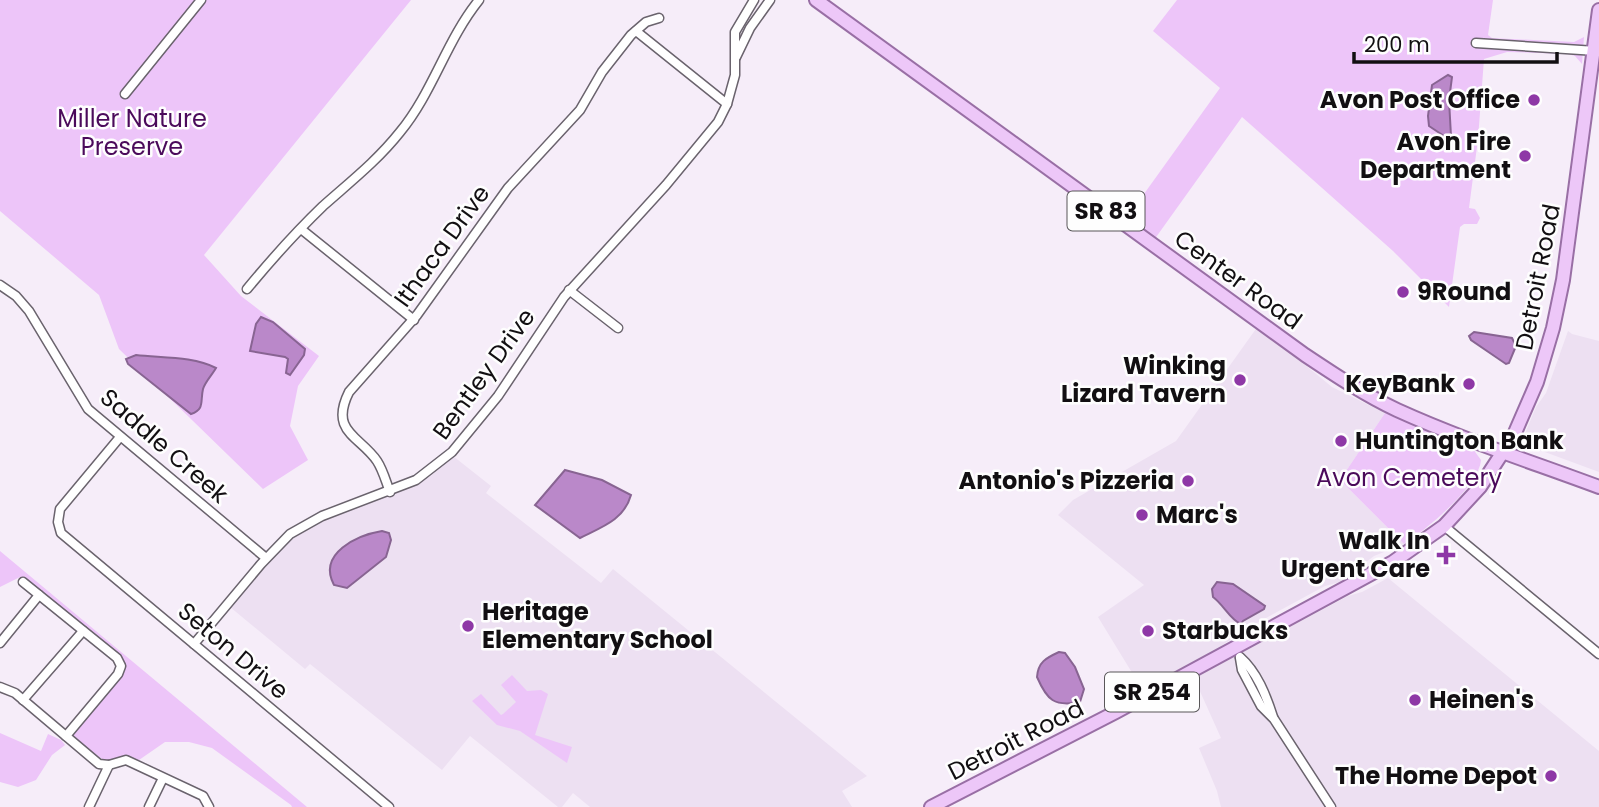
<svg xmlns="http://www.w3.org/2000/svg" width="1599" height="807" viewBox="0 0 1599 807" font-family="Poppins,sans-serif">
  <rect width="100%" height="100%" fill="#f6edf9"/>
  <g fill="#ede0f2">
    <path d="M1258 326 1332 387 1385 413 1340 480 1404 544 1374 556 1340 582 1325 586 1242 631 1219 648 1142 689 1098 617 1144 585 1058 515 1073 500 1176 441Z"/>
    <path d="M1568 331 1572 334 1599 341V472L1534 448 1525 437 1526 431 1536 407 1546 393Z"/>
    <path d="M453 456 491 486 486 493 601 583 613 569 867 776 842 791 852 807H590L573 793 562 807H558L470 736 442 770 310 664 305 669 230 607 280 549 304 530 329 518 416 485 432 475Z"/>
    <path d="M1388 578 1599 751V807H1221L1217 791 1199 748 1221 738 1194 678 1348 596 1362 592Z"/>
  </g>
  <g fill="#edc5f9">
    <path d="M0 0H411L204 255 241 296 319 356 298 386 290 426 308 460 263 489 119 349 99 295 0 211Z"/>
    <path d="M1177 0H1493L1488 35 1492 38 1574 42 1584 37 1582 64 1575 56 1568 54 1507 52 1484 59 1478 139 1469 208 1475 209 1480 218 1477 224H1464L1460 227 1449 307 1393 251 1242 117 1154 240 1126 219 1220 88 1153 31Z"/>
    <path d="M1385 413 1473 449 1481 460C1479 486 1426 530 1404 544L1340 480Z"/>
    <path d="M0 551 307 807H292L291 805 212 748 189 742H165L139 760 126 758 105 761 70 736 124 667 95 638 20 577 0 587Z"/>
    <path d="M512 675 527 691 541 690 548 694 535 735 572 747 567 763 520 731 497 725 472 701 481 694 501 715 503 714 516 702 501 685Z"/>
    <path d="M0 733 41 751 48 734 61 740 65 745 52 755 36 780 18 787 0 782Z"/>
  </g>
  <g fill="#ba88c9" stroke="#886492" stroke-width="2">
    <path d="M1448 75 1452 77 1449 100 1451 136H1444L1429 126 1428 116 1432 85Z"/>
    <path d="M261 317 273 322 305 349 304 355 290 375 286 373 288 359 285 357 250 351 256 324Z"/>
    <path d="M1474 332 1512 338 1516 346 1509 363 1506 364 1471 340 1469 336Z"/>
    <path d="M136 355C161 358 193 356 216 368 212 375 205 382 203 389 200 402 205 409 191 414L128 364 126 359Z"/>
    <path d="M565 470 602 480 631 495C624 520 602 527 580 538L535 505Z"/>
    <path d="M382 531 389 533 391 540 386 557 347 588 334 585C317 553 358 535 382 531Z"/>
    <path d="M1217 582 1233 584 1265 606 1264 609 1243 621 1241 624C1231 621 1223 604 1213 597L1212 589Z"/>
    <path d="M1059 652 1065 653 1075 667 1084 689 1080 702C1054 707 1047 700 1037 677 1038 662 1046 658 1059 652Z"/>
  </g>
  <g fill="none" stroke-linecap="round" stroke-linejoin="round">
    <defs>
      <g id="street">
        <path d="M636 31 727 104"/>
        <path d="M1476 43 1596 51"/>
        <path d="M736 57 750 28 770 0"/>
        <path d="M125 94 201 0"/>
        <path d="M301 229 414 320"/>
        <path d="M0 285 16 296 29 311 88 409 266 558"/>
        <path d="M247 289C271 260 296 232 323 206 350 182 377 161 400 132 433 92 446 41 479 0"/>
        <path d="M569 290 618 328"/>
        <path d="M120 437 60 509 58 522 61 533 389 807"/>
        <path d="M390 492C386 482 383 470 377 461 360 436 329 432 349 392L417 315 508 188 580 110 602 72 631 35 646 22 659 18"/>
        <path d="M1444 526 1599 654"/>
        <path d="M23 582 117 658 121 666 118 674 66 736"/>
        <path d="M0 643 39 595"/>
        <path d="M194 644 261 564 290 534 322 516 416 480 452 452 498 396 564 297 666 185 718 122 727 104 735 75V32L754 0"/>
        <path d="M1240 657C1257 672 1266 695 1273 717"/>
        <path d="M1240 658 1242 670 1261 706 1274 719 1331 807"/>
        <path d="M0 687 15 693 99 764 109 765"/>
        <path d="M23 700 83 631"/>
        <path d="M89 807 109 765 126 760 203 796 209 807"/>
        <path d="M149 807 163 778"/>
      </g>
      <g id="primary">
        <path d="M816 0 1305 355C1335 375 1365 395 1397 410 1463 440 1532 462 1599 487"/>
        <path d="M931 807 1116 712 1393 562 1444 526 1480 487 1514 435 1537 382 1553 328 1563 280 1599 10"/>
      </g>
    </defs>
    <use href="#street" stroke="#6a636d" stroke-width="11"/>
    <use href="#primary" stroke="#996fa5" stroke-width="16"/>
    <use href="#street" stroke="#fff" stroke-width="8"/>
    <use href="#primary" stroke="#edc7f8" stroke-width="12"/>
  </g>
  <g fill="#8e38a6" stroke="#fefefe" stroke-width="2.5">
    <circle cx="1534" cy="100" r="7"/>
    <circle cx="1525" cy="156" r="7"/>
    <circle cx="1403" cy="292" r="7"/>
    <circle cx="1240" cy="380" r="7"/>
    <circle cx="1469" cy="384" r="7"/>
    <circle cx="1341" cy="441" r="7"/>
    <circle cx="1188" cy="481" r="7"/>
    <circle cx="1142" cy="515" r="7"/>
    <path d="M1442.5 544.5h7v7h7v7h-7v7h-7v-7h-7v-7h7z"/>
    <circle cx="468" cy="626" r="7"/>
    <circle cx="1148" cy="631" r="7"/>
    <circle cx="1415" cy="700" r="7"/>
    <circle cx="1551" cy="776" r="7"/>
  </g>
  <g text-anchor="middle" stroke-width="5" stroke-linejoin="round" paint-order="stroke">
    <g fill="#fefefe" stroke="#595759" stroke-width="2">
      <rect x="1067.5" y="191.5" width="77" height="39" rx="5"/>
      <rect x="1105" y="672.5" width="94" height="39" rx="5"/>
    </g>
    <g font-size="23" font-weight="bold" fill="#120f12">
      <text x="1106" y="219">SR 83</text>
      <text x="1152" y="700">SR 254</text>
    </g>
    <g font-size="24" font-weight="bold" fill="#120f12" stroke="#fefefe" text-anchor="end">
      <text x="1520" y="108">Avon Post Office</text>
      <text x="1511" y="150">Avon Fire<tspan x="1511" dy="28">Department</tspan></text>
      <text x="1417" y="300" text-anchor="start">9Round</text>
      <text x="1226" y="374">Winking<tspan x="1226" dy="28">Lizard Tavern</tspan></text>
      <text x="1455" y="392">KeyBank</text>
      <text x="1355" y="449" text-anchor="start">Huntington Bank</text>
      <text x="1174" y="489">Antonio's Pizzeria</text>
      <text x="1156" y="523" text-anchor="start">Marc's</text>
      <text x="1430" y="549">Walk In<tspan x="1430" dy="28">Urgent Care</tspan></text>
      <text x="482" y="620" text-anchor="start">Heritage<tspan x="482" dy="28">Elementary School</tspan></text>
      <text x="1162" y="639" text-anchor="start">Starbucks</text>
      <text x="1429" y="708" text-anchor="start">Heinen's</text>
      <text x="1537" y="784">The Home Depot</text>
    </g>
    <g font-size="24" fill="#4b0a5b" stroke="#fefefe">
      <text x="132" y="127">Miller Nature<tspan x="132" dy="28">Preserve</tspan></text>
      <text x="1409" y="486">Avon Cemetery</text>
    </g>
    <g font-size="24" fill="#120f12" stroke="#fefefe">
      <text transform="translate(442 246) rotate(-54)" y="8">Ithaca Drive</text>
      <text transform="translate(1538 277) rotate(-79)" y="8">Detroit Road</text>
      <text transform="translate(1238 280) rotate(36)" y="8">Center Road</text>
      <text transform="translate(484 374) rotate(-54)" y="8">Bentley Drive</text>
      <text transform="translate(164 446) rotate(41)" y="8">Saddle Creek</text>
      <text transform="translate(233 651) rotate(40)" y="8">Seton Drive</text>
      <text transform="translate(1016 740) rotate(-27)" y="8">Detroit Road</text>
    </g>
  </g>
  <path d="M1354 52v10h203v-10" fill="none" stroke="#120f12" stroke-width="3.5"/>
  <text x="1364" y="52" font-size="21" fill="#120f12" stroke="#fefefe" stroke-width="5" paint-order="stroke">200 m</text>
</svg>
